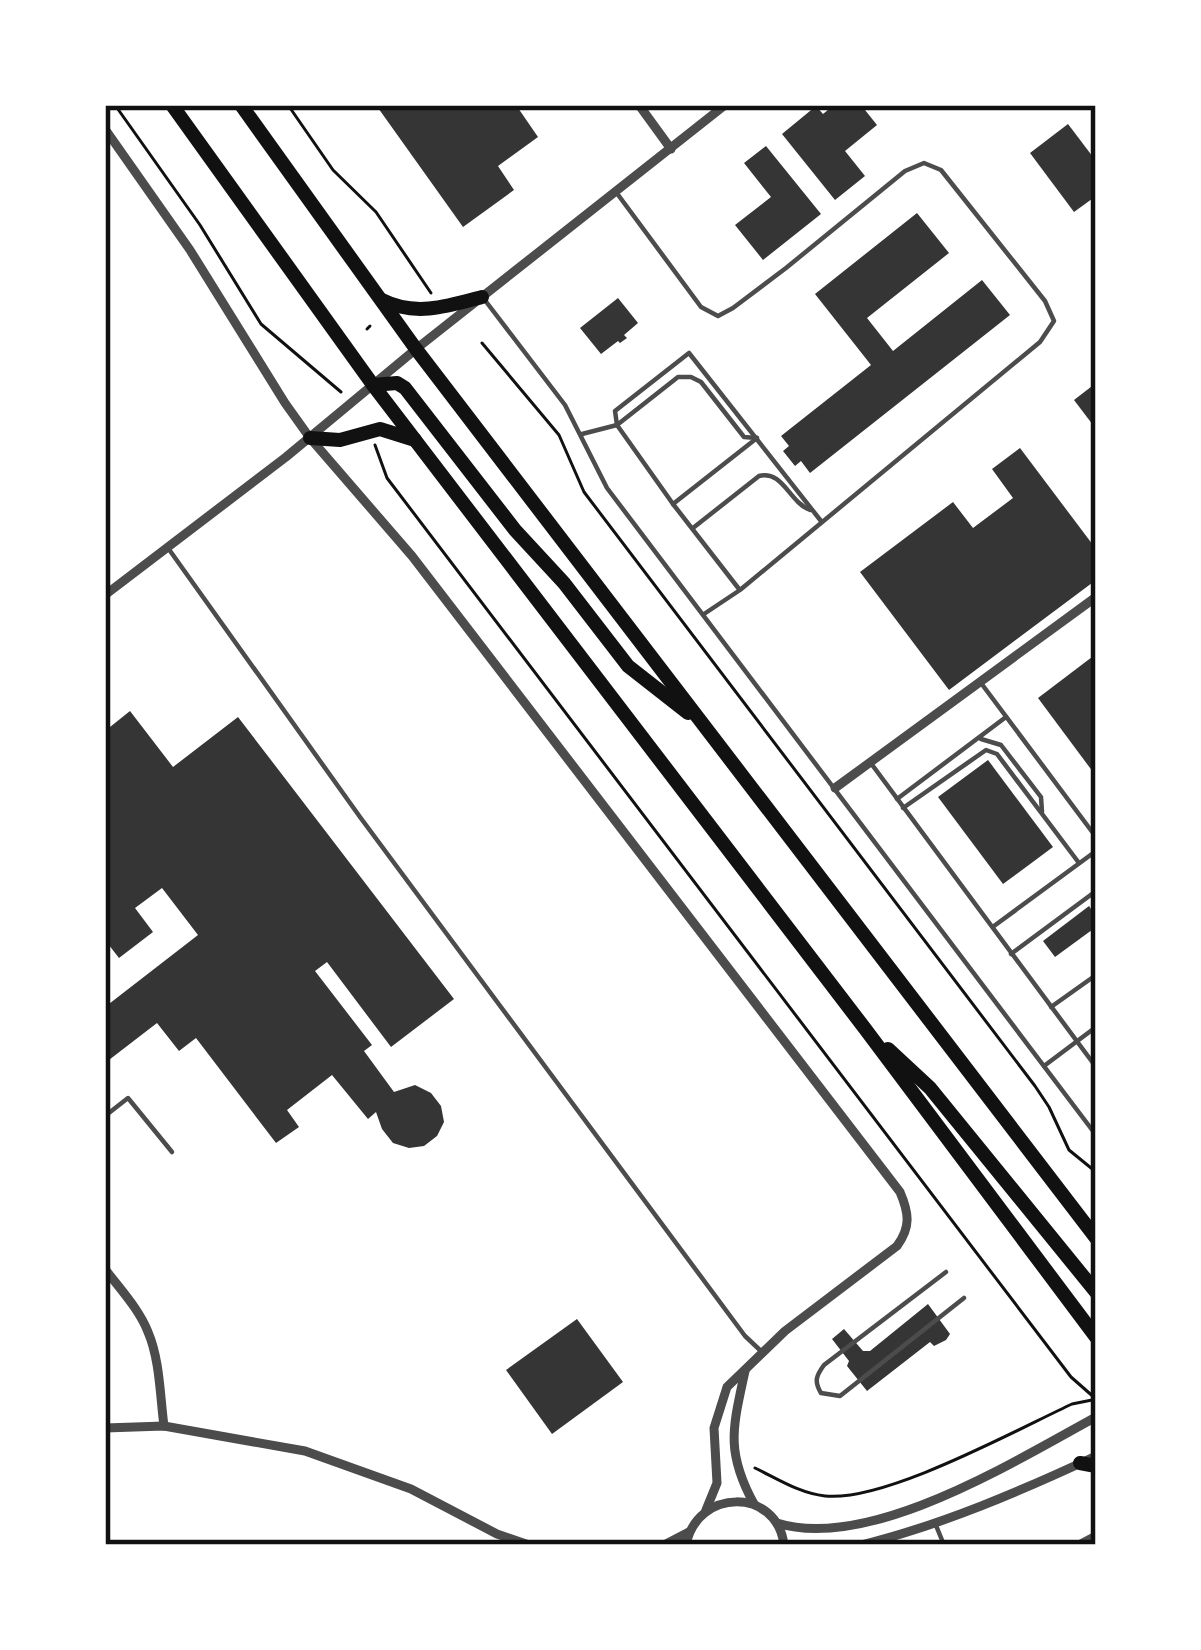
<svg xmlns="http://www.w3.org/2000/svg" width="1201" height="1650" viewBox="0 0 1201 1650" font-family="'Fira Sans Condensed',sans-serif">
  <rect width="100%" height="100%" fill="#fff"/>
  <g fill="#353535">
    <path d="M376 105H516L538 137 498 166 514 190 463 227Z"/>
    <path d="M834 105H861L877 125 845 151 865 176 835 200 782 134 816 106 823 114Z"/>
    <path d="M1068 124 1096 161V196L1074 212 1030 153Z"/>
    <path d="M766 146 821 214 763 260 735 225 771 197 744 163Z"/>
    <path d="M917 213 949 253 867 318 893 351 982 280 1010 315 810 473 801 461 795 466 783 451 789 446 781 436 871 365 815 294Z"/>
    <path d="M618 298 638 323 624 335 627 338 620 343 618 341 601 354 580 328Z"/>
    <path d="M1096 383V429L1074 400Z"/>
    <path d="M1020 448 1096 549V580L949 690 860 572 953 502 973 528 1013 498 992 469Z"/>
    <path d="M1096 654V776L1038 698Z"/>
    <path d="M130 711 173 767 238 717 454 999 391 1047 327 962 315 971 372 1045 364 1051 394 1092 415 1085 431 1093 441 1106 444 1122 437 1136 424 1146 409 1148 393 1143 382 1129 376 1112 368 1119 332 1075 287 1110 299 1127 276 1143 196 1038 179 1051 157 1023 105 1063V1007L198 935 162 888 135 908 153 932 119 958 105 940V731Z"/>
    <path d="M988 760 1053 847 1003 884 938 797Z"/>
    <path d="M1089 906 1096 916V927L1055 957 1043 941Z"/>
    <path d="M928 1304 950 1334 946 1340 934 1346 930 1342 867 1391 847 1366 849 1361 832 1339 844 1329 863 1351H870Z"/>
    <path d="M577 1319 623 1382 552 1434 506 1370Z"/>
  </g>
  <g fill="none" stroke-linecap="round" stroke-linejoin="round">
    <g stroke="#111" stroke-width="3">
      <path d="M115 105 200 225 261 324 341 392"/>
      <path d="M288 105 333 170 376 212 431 293"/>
      <path d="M367 329 370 326"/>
      <path d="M482 343 559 435 584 492 1035 1086 1049 1107 1069 1150 1096 1172"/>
      <path d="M375 445 387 478 1071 1377 1096 1399"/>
      <path d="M755 1468C778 1479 799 1493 825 1496 885 1502 1014 1431 1072 1404L1092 1400"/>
      <path d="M816 1544V1545"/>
    </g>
    <g stroke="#4c4c4c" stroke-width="4.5">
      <path d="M616 192 701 307 718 316 733 308 786 268 905 171 924 163 941 170 1045 301 1054 321 1040 342 740 590 704 614"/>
      <path d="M484 299 565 405 607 488 1096 1135"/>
      <path d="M617 425 615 411 689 353 821 521"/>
      <path d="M617 425 678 377H691L701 382 744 437 757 438"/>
      <path d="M582 434 617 425 673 504 739 589"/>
      <path d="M673 504 757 438"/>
      <path d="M693 528 759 476C783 470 789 502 810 510"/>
      <path d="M168 548 360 817 745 1336 762 1352"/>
      <path d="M981 683 1096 837"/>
      <path d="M981 739 1001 745 1041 797 1042 812"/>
      <path d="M870 762 1096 1067"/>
      <path d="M897 799 1006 717"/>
      <path d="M903 808 986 750 997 754 1079 863"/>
      <path d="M994 926 1096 851"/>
      <path d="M1011 954 1096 891"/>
      <path d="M1051 1007 1096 975"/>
      <path d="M1044 1066 1096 1027"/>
      <path d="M105 1116 128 1098 172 1152"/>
      <path d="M946 1272 824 1365C816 1376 814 1381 821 1393L840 1396 964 1298"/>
      <path d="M935 1523 944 1545"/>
    </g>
    <g stroke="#4c4c4c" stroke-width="9">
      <path d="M639 105 671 149"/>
      <path d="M105 129 190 250 285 403 310 438 412 556 900 1192C909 1213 911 1227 897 1246L785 1331 727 1387 714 1428 717 1483 706 1510"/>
      <path d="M105 595 286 457 416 349 725 105"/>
      <path d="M835 788 1096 597"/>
      <path d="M105 1269C120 1289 139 1309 148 1332 160 1360 160 1396 164 1426"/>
      <path d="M745 1371C733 1427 725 1451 754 1504"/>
      <path d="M105 1428 164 1426 305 1451 411 1489 497 1534 529 1545"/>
      <path d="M777 1523C869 1552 1015 1461 1096 1417"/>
      <path d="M664 1545 689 1532"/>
      <path d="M686 1545C697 1488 777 1487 784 1545"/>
      <path d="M861 1545C942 1525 1021 1491 1096 1456"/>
      <path d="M1079 1545 1096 1536"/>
    </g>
    <g stroke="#111" stroke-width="14">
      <path d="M172 105 373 385 866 1030 1096 1337"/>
      <path d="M241 105 416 349 1096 1238"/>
      <path d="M382 300C415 317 449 306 482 297"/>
      <path d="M373 385 397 383 405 388 515 530 564 583 628 666 688 713"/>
      <path d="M310 438 340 440 380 429 415 440"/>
      <path d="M888 1049 930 1088 1096 1292"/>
      <path d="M1080 1463 1096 1466"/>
    </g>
  </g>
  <rect width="1201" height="1650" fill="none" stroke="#ffffff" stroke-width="216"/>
  <rect x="108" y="108" width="985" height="1434" fill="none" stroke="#111" stroke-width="4.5"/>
</svg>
